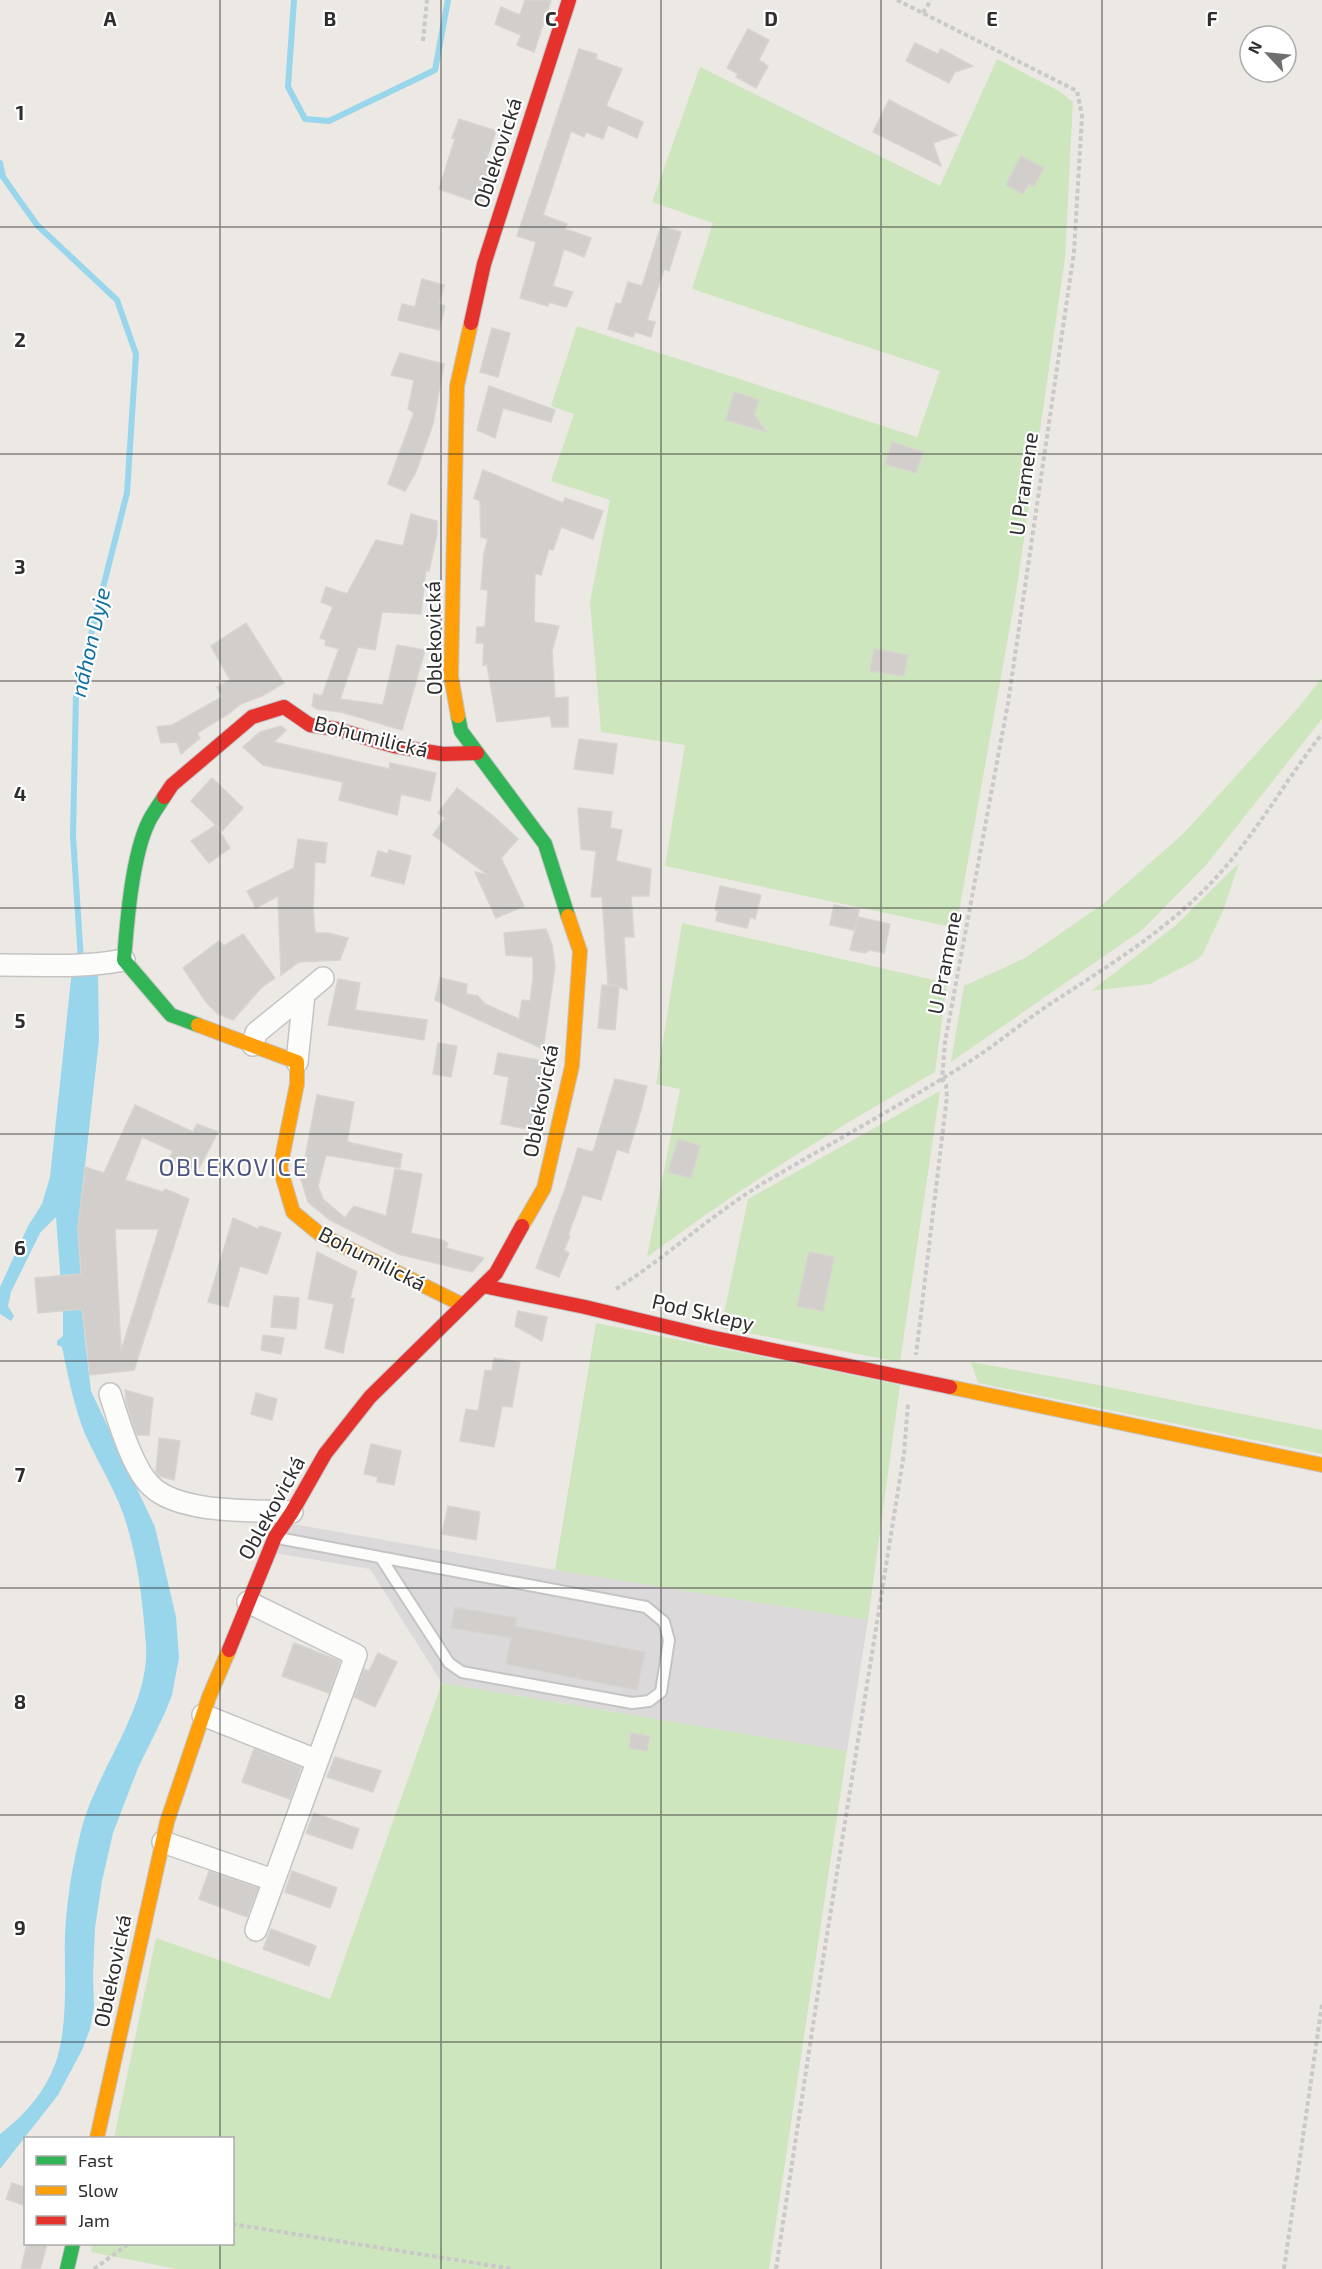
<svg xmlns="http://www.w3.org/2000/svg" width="1322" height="2269" viewBox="0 0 1322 2269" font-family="'Exo 2',sans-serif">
  <rect width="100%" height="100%" fill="#ece8e4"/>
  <path fill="#dcd9db" d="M287 1523 555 1570 868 1620 847 1751 442 1683 370 1569 275 1553Z"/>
  <g fill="#cee6be">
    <path d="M997 59 1059 91 1073 102 1065 258 1044 403 1017 587 956 928 665 866 685 745 601 732 590 602 610 500 551 481 574 414 551 406 577 326 917 437 940 371 692 289 713 223 652 202 700 67 940 186Z"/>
    <path d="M1322 678V719L1206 865 1142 930 951 1062 964 986 1025 958 1103 904 1182 835 1298 708Z"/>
    <path d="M1239 863 1223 911 1202 955 1195 961 1150 984 1091 991 1175 926Z"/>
    <path d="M682 923 947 983 935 1072C835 1128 739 1189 647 1257L680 1089 656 1084Z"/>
    <path d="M940 1091 900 1362 721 1328 748 1199Z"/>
    <path d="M596 1323 900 1385 868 1620 555 1570Z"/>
    <path d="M971 1362 1083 1382 1322 1430V1454L978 1383Z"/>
    <path d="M442 1683 847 1751 769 2269H177L91 2252 92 2244H232V2138H114L156 1938 330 1999Z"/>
  </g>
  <g fill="#99d6ec">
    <path d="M72 970H98L99 1040 78 1228 82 1284 61 1285 56 1217 40 1233 11 1292 8 1306 14 1316 11 1321 0 1314V1287L28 1226 42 1204 50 1177Z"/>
    <path d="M81 1304 82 1313 85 1314 87 1331 84 1333 91 1391 155 1527 176 1617 179 1658 172 1695 164 1715 138 1768 113 1833 102 1881 95 1928 93 1976 94 2007 90 2029 83 2048 58 2095 0 2169V2134C27 2114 51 2085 59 2051 68 2014 64 1972 65 1934 67 1897 73 1862 82 1827 98 1768 150 1707 146 1645 143 1606 139 1566 128 1529 119 1495 99 1465 85 1434 74 1406 68 1376 62 1347L57 1345V1341L63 1336V1305Z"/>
  </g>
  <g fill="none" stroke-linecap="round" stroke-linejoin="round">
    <g stroke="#99d6ec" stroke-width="6">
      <path d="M294 0 288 87 305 119 329 121 435 70 448 0"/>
      <path d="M0 163 3 177 37 225 117 300 136 354 127 493 76 694 73 836 81 961"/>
    </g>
  </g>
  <g fill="#d1cecb" stroke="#d7d4d0" stroke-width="1.5" fill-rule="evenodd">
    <path d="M525 0H551L534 52 517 45 521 35 495 24 501 7 520 15Z"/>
    <path d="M748 29 769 40 759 60 768 66 756 88 736 77 738 74 727 68Z"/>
    <path d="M915 43 938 54 941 49 973 66 955 72 949 83 906 61Z"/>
    <path d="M579 49 597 54 596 59 622 69 606 106 643 122 637 138 608 125 603 139 586 132 584 137 571 131 543 215 567 224 565 229 591 238 584 257 564 249 553 286 573 292 566 307 549 302 548 306 520 298 536 242 517 236Z"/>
    <path d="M889 100 957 135 933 143 941 166 873 132Z"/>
    <path d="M459 119 496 131 485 163 494 167 482 204 439 189 455 139 452 138Z"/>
    <path d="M1021 156 1044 168 1034 186 1029 184 1023 194 1006 185Z"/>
    <path d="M661 226 681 232 669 271 664 269 647 320 655 322 651 337 635 332 633 337 608 329 616 303 621 304 628 282 642 286Z"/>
    <path d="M422 279 444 285 439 304 445 306 439 330 398 320 402 304 415 307Z"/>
    <path d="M492 328 510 333 498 377 480 372Z"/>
    <path d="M400 353 444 364 433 424 416 472 405 491 388 484 414 413 408 409 414 380 391 375Z"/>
    <path d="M489 386 555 410 551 422 503 408 495 438 477 430Z"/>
    <path d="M734 392 759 400 754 415 767 432 726 420Z"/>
    <path d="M892 442 923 452 916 473 885 464Z"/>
    <path d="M483 470 563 503 565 498 603 511 593 539 561 527 553 550 549 549 541 575 535 573 534 622 559 626 552 651 555 698 568 697V727H552L550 716 497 722 487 665H483L484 643H476L477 627H485L488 590 481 589 484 553 488 539 481 537 480 501 474 498Z"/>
    <path d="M411 514 437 521V534L429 571 426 570 421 614 382 612 375 650 358 647 340 699 383 705 397 645 425 650 402 730 341 712 317 709 312 706 314 694 322 696 339 649 325 645 326 640 320 638 333 607 321 602 326 587 347 594 376 540 403 546Z"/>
    <path d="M246 623 284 683 262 696 241 704 227 715 197 733 200 738 181 754 177 742 161 743 157 727 172 725 222 697 217 687 230 680 211 646Z"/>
    <path d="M874 649 908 655 904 676 870 671Z"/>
    <path d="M281 726 286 730 274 742 389 769 390 763 436 773 430 801 401 794 397 815 339 800 343 782 263 765 243 747 260 732Z"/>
    <path d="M579 739 617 744 613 774 574 769Z"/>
    <path d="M212 778 243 808 222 831 191 801Z"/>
    <path d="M457 788 492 815 518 839 501 858 524 906 496 918 475 872 488 875 433 835 445 818 438 813Z"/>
    <path d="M578 808 612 812 610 828 622 830 616 861 651 869 649 896H631L634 937H624L627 990 619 987 615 1030 598 1028 602 985 617 986 608 984 602 897H591L596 851 581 849Z"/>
    <path d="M216 825 230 848 209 863 191 841Z"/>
    <path d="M298 839 327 843 325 863 315 862 313 908 315 933H328L348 938 340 960 299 962 281 975 278 896 256 908 247 891 294 868Z"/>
    <path d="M389 850 411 856 404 884 371 876 378 851 388 854Z"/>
    <path d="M720 886 761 895 755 919 750 917 747 928 716 921 718 911 715 910Z"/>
    <path d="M834 905 859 910 854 930 830 925Z"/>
    <path d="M858 917 890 924 884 953 870 950 865 953 850 950Z"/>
    <path d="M546 929 552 945 555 967 543 1049 435 1000 440 978 467 984 466 994 478 996 485 1004 519 1019 522 1000 530 1001 533 979V957L506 955 504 933Z"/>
    <path d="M243 934 275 978 262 987 233 1020 218 1014 206 1002 183 968 219 941 224 946Z"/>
    <path d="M338 979 360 983 355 1010 427 1020 424 1040 328 1025Z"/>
    <path d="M438 1043 457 1046 451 1077 433 1074Z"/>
    <path d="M498 1053 545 1061 532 1130 501 1124 509 1077 494 1074Z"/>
    <path d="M615 1079 647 1086 641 1110 628 1153 617 1149 601 1200 583 1195 568 1235 570 1236 564 1250 569 1253 559 1277 536 1268 565 1189 578 1148 593 1152Z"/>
    <path d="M317 1095 354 1102 347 1142 402 1154 400 1168 326 1155 318 1186 323 1199 345 1218 354 1206 386 1216 395 1169 422 1174 411 1233 442 1240 448 1243 446 1248 484 1258 472 1272 398 1254 330 1220 308 1202 301 1179Z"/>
    <path d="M135 1105 193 1132 197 1124 218 1132 196 1174 170 1157 173 1151 142 1137 125 1180 163 1192 165 1189 189 1199 134 1370 90 1375 82 1309 38 1313 35 1278 81 1274 78 1228 85 1167 104 1173ZM115 1229H159L121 1351Z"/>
    <path d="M678 1139 700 1146 691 1178 668 1172Z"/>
    <path d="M233 1218 258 1229 260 1226 281 1233 267 1274 240 1266 228 1307 208 1302Z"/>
    <path d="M317 1252 357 1272 350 1298 354 1299 343 1353 325 1348 334 1304 308 1299Z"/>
    <path d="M809 1252 834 1257 823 1311 797 1306Z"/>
    <path d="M274 1296 299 1298 296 1329 271 1327Z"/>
    <path d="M518 1311 547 1317 542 1341 515 1326Z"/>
    <path d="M263 1335 284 1338 281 1354 261 1350Z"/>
    <path d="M494 1358 520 1362 512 1407 502 1406 494 1447 460 1441 466 1409 478 1411 485 1370 492 1371Z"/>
    <path d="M125 1390 153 1398 149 1435H137L126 1402Z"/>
    <path d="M256 1393 277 1399 272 1420 251 1414Z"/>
    <path d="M159 1438 180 1441 174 1480 159 1476 156 1472Z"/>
    <path d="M371 1444 401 1451 394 1485 377 1482 378 1477 364 1474Z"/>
    <path d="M448 1506 480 1512 476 1540 442 1534Z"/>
    <path d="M455 1607 517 1618 515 1626 645 1652 637 1690 506 1664 511 1638 451 1628Z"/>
    <path d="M294 1643 340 1661 329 1693 282 1676Z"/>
    <path d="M378 1653 397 1662 375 1707 354 1697 364 1669 369 1671Z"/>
    <path d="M631 1733 650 1736 647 1751 629 1748Z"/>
    <path d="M254 1749 301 1768 290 1799 242 1782Z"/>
    <path d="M335 1757 381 1771 373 1792 327 1777Z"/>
    <path d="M314 1813 359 1829 352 1849 306 1833Z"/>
    <path d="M209 1871 258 1888 247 1917 199 1899Z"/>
    <path d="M292 1871 337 1888 330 1908 285 1892Z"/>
    <path d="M271 1929 316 1946 309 1966 263 1949Z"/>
    <path d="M12 2183 26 2188V2206L6 2199Z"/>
    <path d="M27 2244H47L40 2269H21Z"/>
  </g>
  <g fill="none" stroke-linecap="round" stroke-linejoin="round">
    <defs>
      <path id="lane" d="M278 1538 646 1607 664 1622 669 1640 661 1692 649 1701 632 1703 462 1672 449 1663 381 1558"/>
      <g id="street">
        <path d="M0 965C42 965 83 968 124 960"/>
        <path d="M253 1045 256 1033 304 994"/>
        <path d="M297 1062 304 994 323 978"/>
        <path d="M110 1394C118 1419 132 1468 151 1486 180 1514 252 1510 292 1512"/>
        <path d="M248 1602 356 1655 256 1930"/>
        <path d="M203 1715 316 1760"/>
        <path d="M163 1842 273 1880"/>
      </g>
      <g id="fast">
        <path d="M458 716 461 731 545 844 568 916"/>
        <path d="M164 797C159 805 153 813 149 821 132 855 127 922 124 960L171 1015 198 1025"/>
        <path d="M67 2269 73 2244"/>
      </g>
      <g id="slow">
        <path d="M458 716 451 676 457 386 471 323"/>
        <path d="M198 1025 297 1062V1084L280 1168 293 1212 321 1235 463 1305"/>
        <path d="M522 1226 544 1188 572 1066 580 951 568 916"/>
        <path d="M950 1387 1322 1465"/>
        <path d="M97 2138 167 1822 209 1697 229 1650"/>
      </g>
      <g id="jam">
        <path d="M471 323 484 264 569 0"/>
        <path d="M164 797 172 785 252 717 284 707 310 725 336 729 394 746 443 754 477 753"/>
        <path d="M483 1286 585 1307 710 1337 950 1387"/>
        <path d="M229 1650 275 1537 292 1512 325 1454 370 1397 496 1273 522 1226"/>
      </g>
    </defs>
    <use href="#lane" stroke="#c5c4c5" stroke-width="14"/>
    <use href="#street" stroke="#c5c4c5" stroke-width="24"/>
    <use href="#fast" stroke="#c5c4c5" stroke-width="16"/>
    <use href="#slow" stroke="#c5c4c5" stroke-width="16"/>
    <use href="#jam" stroke="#c5c4c5" stroke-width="16"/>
    <g stroke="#c9c9c8" stroke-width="4" stroke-dasharray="4.5 3" stroke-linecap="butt">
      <path d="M897 0 1077 91 1082 116 1074 252 1008 703 945 1042 942 1079 946 1085 947 1096 916 1355"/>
      <path d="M923 13 931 0"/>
      <path d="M423 41 427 0"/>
      <path d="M616 1289C670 1255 716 1210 772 1178 835 1141 899 1106 961 1067 992 1048 1020 1024 1050 1004 1105 968 1161 934 1207 887 1252 842 1283 783 1322 734"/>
      <path d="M232 2224 513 2269"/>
      <path d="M94 2269 128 2244"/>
      <path d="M776 2269 822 1966 904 1453 908 1404"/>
      <path d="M1284 2269 1322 2004"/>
    </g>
    <use href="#lane" stroke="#fcfcfb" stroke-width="10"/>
    <use href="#street" stroke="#fcfcfb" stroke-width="21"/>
    <use href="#fast" stroke="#30b455" stroke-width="14"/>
    <use href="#slow" stroke="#ff9f0a" stroke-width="14"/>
    <use href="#jam" stroke="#e5322d" stroke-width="14"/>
  </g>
  <path fill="none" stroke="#2e2e2e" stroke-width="1.5" stroke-opacity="0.55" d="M220 0V2138M441 0V2269M661 0V2269M881 0V2269M1102 0V2269M0 227H1322M0 454H1322M0 681H1322M0 908H1322M0 1134H1322M0 1361H1322M0 1588H1322M0 1815H1322M0 2042H1322M220 2244V2269"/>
  <g text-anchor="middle" stroke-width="4.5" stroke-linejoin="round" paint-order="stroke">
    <g font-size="21" fill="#2e2e2e" stroke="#fff">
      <text transform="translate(498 153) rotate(-72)" y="7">Oblekovická</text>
      <text transform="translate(1024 484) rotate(-82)" y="7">U Pramene</text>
      <text transform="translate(434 638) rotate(-91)" y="7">Oblekovická</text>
      <text transform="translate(371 737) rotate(14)" y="7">Bohumilická</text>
      <text transform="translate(945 963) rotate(-79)" y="7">U Pramene</text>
      <text transform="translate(541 1101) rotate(-79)" y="7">Oblekovická</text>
      <text transform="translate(372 1259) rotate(27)" y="7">Bohumilická</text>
      <text transform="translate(703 1313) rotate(13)" y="7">Pod Sklepy</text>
      <text transform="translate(272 1508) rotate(-61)" y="7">Oblekovická</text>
      <text transform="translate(113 1971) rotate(-78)" y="7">Oblekovická</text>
    </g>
    <g font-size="22" font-style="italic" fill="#0d6fa3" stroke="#fff">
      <text transform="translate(90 642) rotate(-77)" y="8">náhon Dyje</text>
    </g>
    <g font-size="24" letter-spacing="1.5" fill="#4d5680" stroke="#fff">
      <text x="233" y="1176">OBLEKOVICE</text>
    </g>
  </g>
  <g font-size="20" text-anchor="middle" font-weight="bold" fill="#2e2e2e" stroke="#fff" stroke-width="4.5" stroke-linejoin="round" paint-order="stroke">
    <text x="110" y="26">A</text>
    <text x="330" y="26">B</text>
    <text x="551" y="26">C</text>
    <text x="771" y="26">D</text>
    <text x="992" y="26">E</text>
    <text x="1212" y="26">F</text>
    <text x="20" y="120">1</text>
    <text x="20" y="347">2</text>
    <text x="20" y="574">3</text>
    <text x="20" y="801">4</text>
    <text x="20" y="1028">5</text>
    <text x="20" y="1255">6</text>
    <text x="20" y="1482">7</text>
    <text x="20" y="1709">8</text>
    <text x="20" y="1935">9</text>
  </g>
  <rect x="24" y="2137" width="210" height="108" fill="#ffffff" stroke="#ababab" stroke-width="1.5"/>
  <rect x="36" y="2156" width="30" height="9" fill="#30b455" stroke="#ababab" stroke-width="1.5"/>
  <text x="78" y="2167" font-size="18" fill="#2e2e2e">Fast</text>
  <rect x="36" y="2186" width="30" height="9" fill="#ff9f0a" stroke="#ababab" stroke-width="1.5"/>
  <text x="78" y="2197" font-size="18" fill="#2e2e2e">Slow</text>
  <rect x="36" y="2216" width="30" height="9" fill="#e5322d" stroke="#ababab" stroke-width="1.5"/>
  <text x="78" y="2227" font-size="18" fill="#2e2e2e">Jam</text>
  <g transform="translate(1268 54) rotate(296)"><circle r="28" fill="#ffffff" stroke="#ababab" stroke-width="1.5"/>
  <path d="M0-4.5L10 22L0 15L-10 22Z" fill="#706f6e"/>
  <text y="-9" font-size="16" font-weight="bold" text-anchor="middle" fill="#2e2e2e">N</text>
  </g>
</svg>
